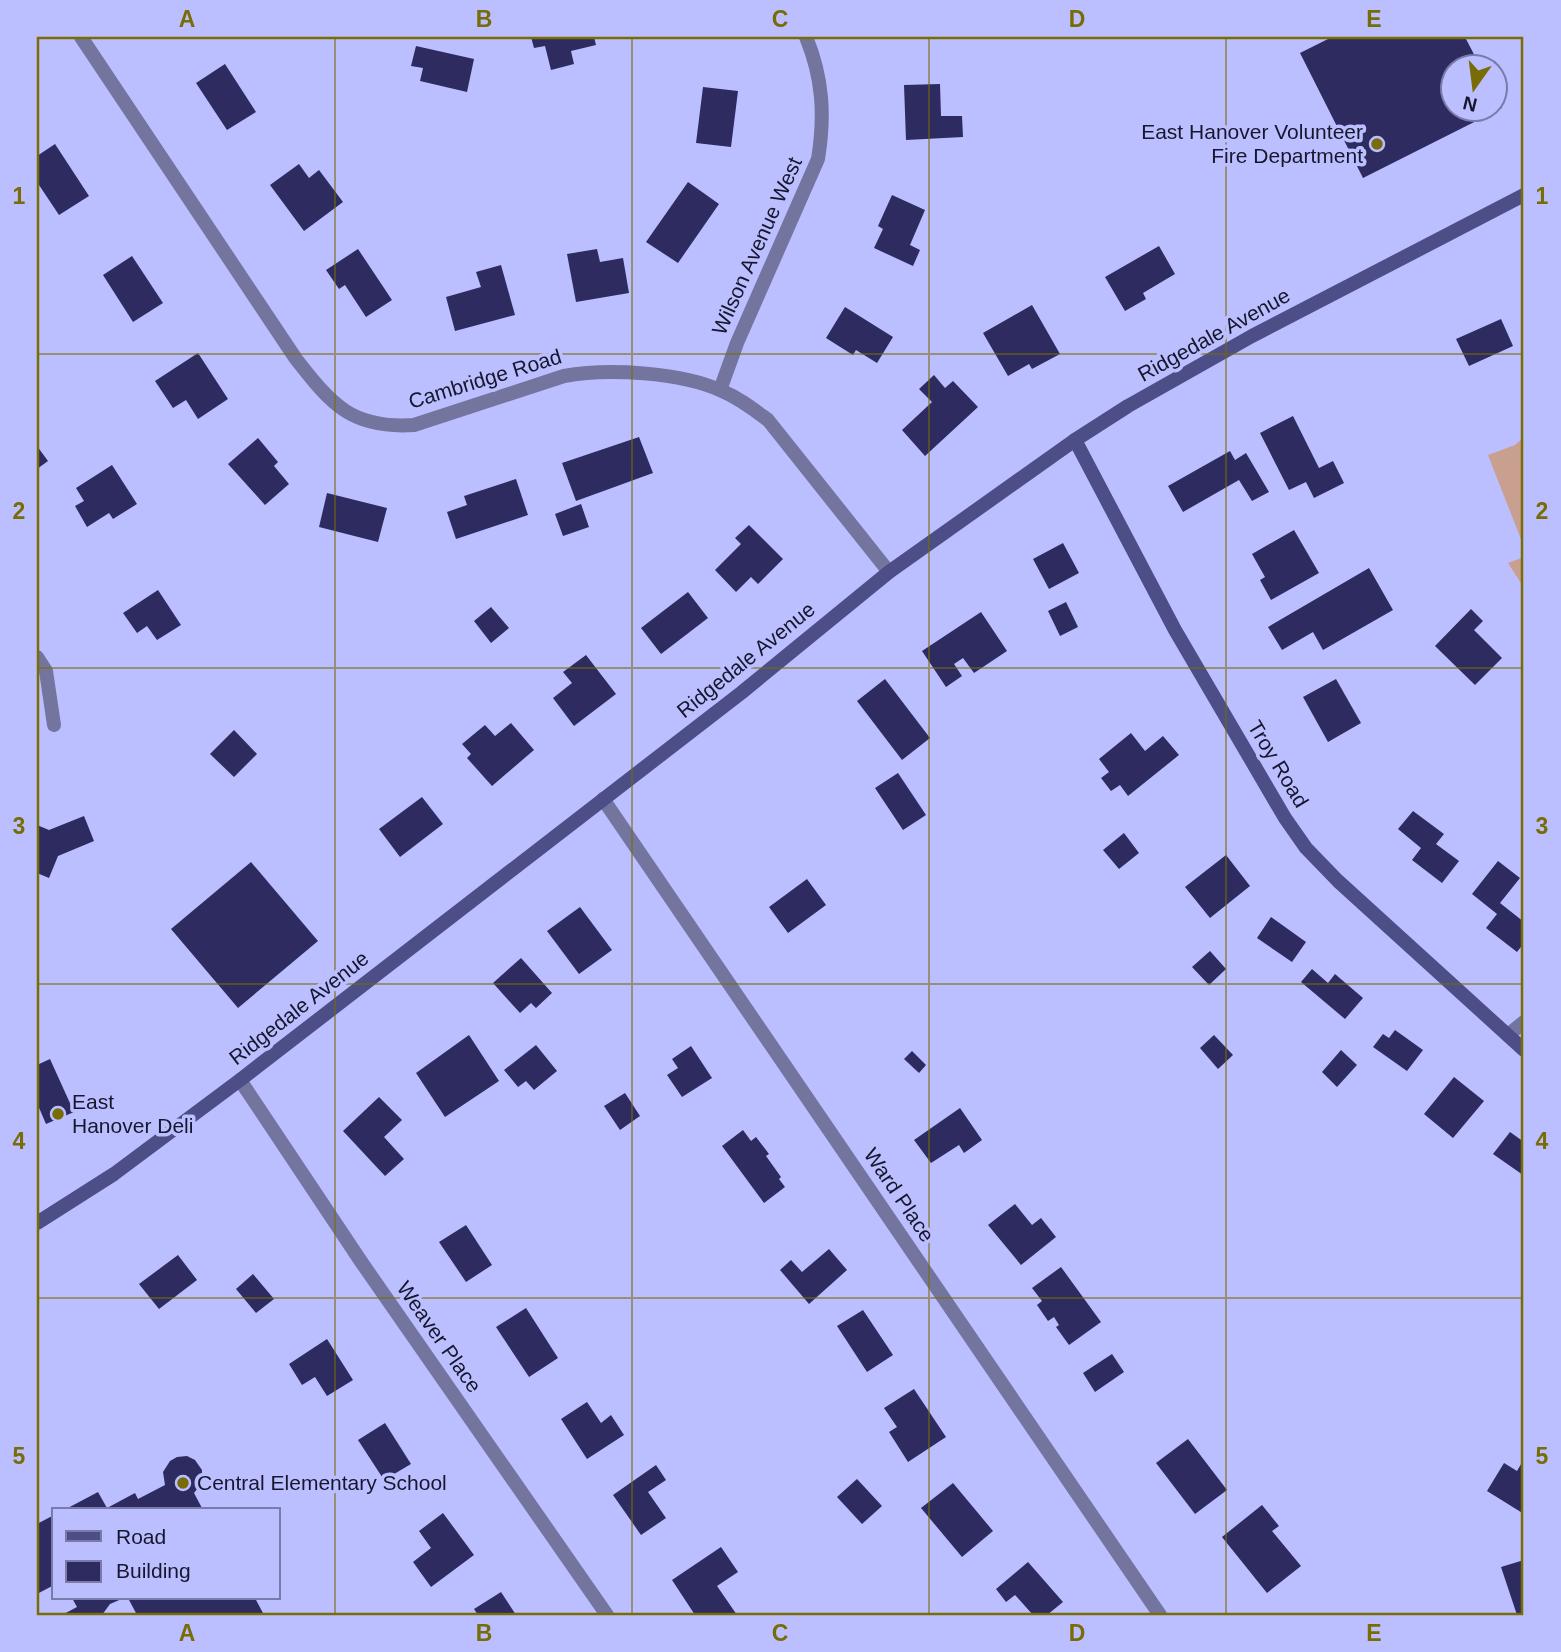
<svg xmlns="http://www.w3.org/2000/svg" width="1561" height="1652" viewBox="0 0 1561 1652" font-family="Helvetica,sans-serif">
  <rect width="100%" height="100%" fill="#bcbfff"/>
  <g fill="#c99f8f">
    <path d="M1524 437V547L1488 455 1515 445Z"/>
    <path d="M1524 557V588L1508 563Z"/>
  </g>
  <g fill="#2d2b5f">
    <path d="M531 37H594L596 45 571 51 574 64 551 70 545 46 534 48Z"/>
    <path d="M1332 37H1465L1480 66H1452V108H1494V94L1502 108 1363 178 1300 53Z"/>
    <path d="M416 46 474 59 467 92 420 81 423 68 411 66Z"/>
    <path d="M225 64 256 112 227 130 196 83Z"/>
    <path d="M940 84 941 116H962L963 137 906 140 904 85Z"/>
    <path d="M703 87 738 91 731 147 696 143Z"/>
    <path d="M55 144 89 196 59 215 39 185 37 187V156Z"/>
    <path d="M299 164 309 178 319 170 343 202 304 231 270 185Z"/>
    <path d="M688 182 719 204 678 263 646 242Z"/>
    <path d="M892 195 925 210 910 245 920 250 913 266 874 248 883 229 878 226Z"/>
    <path d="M1159 246 1175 274 1143 293 1146 299 1125 311 1105 277Z"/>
    <path d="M358 249 392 300 366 317 345 285 339 289 326 270Z"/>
    <path d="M597 249 600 262 623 258 629 293 576 302 567 254Z"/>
    <path d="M132 256 163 303 133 322 103 275Z"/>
    <path d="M501 265 515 315 455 331 446 297 481 287 476 272Z"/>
    <path d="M1032 305 1060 354 1032 369 1029 364 1008 376 983 333Z"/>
    <path d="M845 307 893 337 877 363 856 350 853 355 826 338Z"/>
    <path d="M1501 319 1513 346 1469 366 1456 339Z"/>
    <path d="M198 353 228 399 198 419 186 400 173 408 155 381Z"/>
    <path d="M934 375 945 388 953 381 978 407 925 456 902 430 932 402 919 389Z"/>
    <path d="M1293 416 1319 468 1333 461 1344 483 1314 498 1306 482 1289 490 1260 433Z"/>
    <path d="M639 437 653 473 576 501 562 463Z"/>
    <path d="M258 438 278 462 274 466 289 484 265 505 228 464Z"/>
    <path d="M37 446 48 461 37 469Z"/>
    <path d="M1230 451 1235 460 1246 453 1269 492 1252 501 1239 480 1183 512 1168 486Z"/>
    <path d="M112 465 137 504 113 519 109 513 87 527 75 506 84 501 76 488Z"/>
    <path d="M516 479 528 515 456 539 447 512 467 505 464 496Z"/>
    <path d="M327 493 387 508 378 542 319 527Z"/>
    <path d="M581 504 589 527 563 536 555 514Z"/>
    <path d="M749 525 783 559 758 584 751 577 736 592 715 570 741 544 735 538Z"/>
    <path d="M1294 530 1319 573 1271 600 1260 580 1265 577 1252 554Z"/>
    <path d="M1063 543 1079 573 1049 589 1033 559Z"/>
    <path d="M1369 568 1393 610 1323 650 1313 632 1282 650 1268 627Z"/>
    <path d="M158 590 181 625 157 640 147 626 137 633 123 613Z"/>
    <path d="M688 592 708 618 661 654 641 628Z"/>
    <path d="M1066 602 1078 627 1060 636 1048 611Z"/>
    <path d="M491 607 509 628 491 643 474 621Z"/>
    <path d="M1471 609 1483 621 1474 630 1502 658 1475 685 1435 646Z"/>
    <path d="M981 612 1007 651 974 673 963 658 954 664 962 676 946 687 922 651Z"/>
    <path d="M586 655 616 694 574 726 553 698 572 683 563 672Z"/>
    <path d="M885 679 930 738 902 760 857 701Z"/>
    <path d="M1336 679 1361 723 1328 742 1303 697Z"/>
    <path d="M511 723 534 750 492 786 467 758 471 754 462 744 485 725 495 736Z"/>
    <path d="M234 730 257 754 234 777 210 754Z"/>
    <path d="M1131 733 1145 751 1163 736 1179 755 1128 796 1120 785 1111 791 1101 778 1109 772 1099 759Z"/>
    <path d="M898 773 926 815 903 830 875 788Z"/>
    <path d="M422 797 443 824 400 857 379 829Z"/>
    <path d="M1413 811 1444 834 1436 844 1459 861 1442 883 1412 860 1421 848 1398 829Z"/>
    <path d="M84 816 94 841 58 856 49 878 37 873V825L49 830Z"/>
    <path d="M1124 833 1139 853 1119 869 1103 850Z"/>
    <path d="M1226 855 1250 886 1210 918 1185 887Z"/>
    <path d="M1498 861 1520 878 1500 903 1524 922V943L1517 952 1486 928 1497 914 1472 894Z"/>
    <path d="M251 862 318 941 238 1008 171 929Z"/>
    <path d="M807 879 826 905 788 933 769 907Z"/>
    <path d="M580 907 612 950 579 974 547 931Z"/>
    <path d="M1271 917 1306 942 1292 962 1257 938Z"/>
    <path d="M1210 951 1226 969 1209 985 1192 967Z"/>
    <path d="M521 958 552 993 536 1008 531 1003 520 1013 493 983Z"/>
    <path d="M1312 969 1328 983 1335 974 1363 998 1345 1019 1301 982Z"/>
    <path d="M1395 1030 1423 1050 1407 1071 1373 1047 1383 1034 1389 1038Z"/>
    <path d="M469 1035 499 1081 445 1117 416 1073Z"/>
    <path d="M1214 1035 1233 1055 1218 1069 1200 1048Z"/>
    <path d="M536 1045 557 1071 534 1090 526 1081 518 1087 504 1070Z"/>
    <path d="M691 1046 712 1078 682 1097 667 1075 678 1068 672 1059Z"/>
    <path d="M1341 1050 1357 1065 1337 1087 1322 1072Z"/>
    <path d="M912 1051 926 1065 919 1073 904 1059Z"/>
    <path d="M50 1059 74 1112 46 1124 37 1103V1065Z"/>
    <path d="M1454 1077 1484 1101 1453 1138 1424 1114Z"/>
    <path d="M625 1093 640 1116 620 1130 604 1106Z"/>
    <path d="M379 1097 402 1120 384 1137 404 1159 385 1176 343 1131Z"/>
    <path d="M960 1108 982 1140 964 1153 959 1145 931 1163 914 1140Z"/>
    <path d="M743 1130 751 1141 756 1137 769 1154 766 1156 781 1177 779 1179 785 1187 764 1203 722 1146Z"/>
    <path d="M1510 1132 1524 1142 1523 1175 1493 1154Z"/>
    <path d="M1015 1204 1032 1225 1041 1218 1056 1237 1021 1265 988 1225Z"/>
    <path d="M466 1225 492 1265 466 1282 439 1242Z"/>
    <path d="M829 1249 847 1270 809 1304 780 1270 791 1260 802 1272Z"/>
    <path d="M178 1255 197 1280 159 1309 139 1284Z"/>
    <path d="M1061 1267 1101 1322 1069 1345 1056 1327 1059 1325 1054 1317 1048 1321 1037 1305 1042 1301 1032 1288Z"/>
    <path d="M253 1274 274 1299 256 1313 236 1289Z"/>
    <path d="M526 1308 558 1358 529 1377 496 1327Z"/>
    <path d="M863 1310 893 1355 867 1372 837 1326Z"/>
    <path d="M327 1339 353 1380 327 1396 315 1377 302 1385 289 1364Z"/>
    <path d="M1112 1354 1124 1372 1095 1392 1083 1373Z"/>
    <path d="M914 1389 946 1437 908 1462 889 1432 897 1427 884 1408Z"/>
    <path d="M587 1402 601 1423 611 1415 624 1435 587 1459 561 1419Z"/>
    <path d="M385 1423 411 1464 384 1480 358 1440Z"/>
    <path d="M1188 1439 1227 1490 1195 1514 1156 1463Z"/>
    <path d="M187 1456 195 1460 202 1470V1483L194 1493 203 1510H64L98 1492 107 1508 135 1493 138 1499 165 1485 163 1472 170 1461 177 1457Z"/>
    <path d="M1524 1459V1514L1487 1491 1504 1463 1517 1471Z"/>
    <path d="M656 1465 666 1480 648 1492 666 1518 641 1535 613 1495Z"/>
    <path d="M857 1479 882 1506 862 1524 837 1497Z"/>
    <path d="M953 1483 993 1531 962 1557 921 1508Z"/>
    <path d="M1262 1505 1279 1526 1272 1531 1301 1566 1267 1593 1222 1537Z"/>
    <path d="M443 1513 474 1555 431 1587 413 1562 431 1548 419 1531Z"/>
    <path d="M54 1515V1585L37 1594V1524Z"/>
    <path d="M721 1547 738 1572 717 1586 737 1615H695L672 1580Z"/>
    <path d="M1524 1560V1615H1517L1501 1567Z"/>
    <path d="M1028 1562 1063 1602 1047 1615H1033L1015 1595 1006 1602 996 1589Z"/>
    <path d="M501 1592 516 1615H478L474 1609Z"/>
    <path d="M72 1598H124L110 1604 102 1615H62L77 1607Z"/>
    <path d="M128 1598H255L264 1615H137Z"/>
  </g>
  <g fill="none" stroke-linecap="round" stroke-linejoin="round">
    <g stroke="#73759e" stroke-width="14">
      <path d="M81 37 296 359C332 405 352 429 414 425L564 376C607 368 681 372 722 391 739 398 753 409 768 420L889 572"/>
      <path d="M720 390 737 343 818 159C825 116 823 78 806 37"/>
      <path d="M37 657 46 671 54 725"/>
      <path d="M603 799 1160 1615"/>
      <path d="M1508 1035 1524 1022"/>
      <path d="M240 1080 362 1263 607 1615"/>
    </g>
    <g stroke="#4d4d88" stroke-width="14">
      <path d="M1075 440 1175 630 1285 818 1306 848 1338 881 1524 1050"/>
      <path d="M37 1223 114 1174 240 1080 741 693 889 572 1075 440 1128 406 1252 336 1524 195"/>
    </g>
  </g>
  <path fill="none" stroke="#776c05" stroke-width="2" stroke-opacity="0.55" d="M335 37V1615M632 37V1615M929 37V1615M1226 37V1615M37 354H1524M37 668H1524M37 984H1524M37 1298H1524"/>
  <g fill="#776c05" stroke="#bcbfff" stroke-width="2.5">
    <circle cx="1377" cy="144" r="7"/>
    <circle cx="58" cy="1114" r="7"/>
    <circle cx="183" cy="1483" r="7"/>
  </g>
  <g text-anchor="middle" stroke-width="7" stroke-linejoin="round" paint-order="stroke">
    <g font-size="21" fill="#16162d" stroke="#bcbfff" text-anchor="start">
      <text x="1363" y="139" text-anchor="end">East Hanover Volunteer<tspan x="1363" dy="24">Fire Department</tspan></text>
      <text x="72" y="1109">East<tspan x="72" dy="24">Hanover Deli</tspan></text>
      <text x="197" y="1490">Central Elementary School</text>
    </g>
    <g font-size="21" fill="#16162d" stroke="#bcbfff">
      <text transform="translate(757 246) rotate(-66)" y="7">Wilson Avenue West</text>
      <text transform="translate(1214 335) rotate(-29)" y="7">Ridgedale Avenue</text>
      <text transform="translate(485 379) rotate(-17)" y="7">Cambridge Road</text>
      <text transform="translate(746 660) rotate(-39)" y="7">Ridgedale Avenue</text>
      <text transform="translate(1278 764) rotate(59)" y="7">Troy Road</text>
      <text transform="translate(299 1008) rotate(-38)" y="7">Ridgedale Avenue</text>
      <text transform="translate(899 1195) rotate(56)" y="7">Ward Place</text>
      <text transform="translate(439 1337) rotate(55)" y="7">Weaver Place</text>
    </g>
  </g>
  <rect width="1561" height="1652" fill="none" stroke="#bcbfff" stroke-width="77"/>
  <rect x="52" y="1508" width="228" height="91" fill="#bcbfff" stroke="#7a7bab" stroke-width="2"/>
  <rect x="66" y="1531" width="35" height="10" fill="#4d4d88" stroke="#7a7bab" stroke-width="2"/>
  <text x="116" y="1544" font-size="21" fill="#16162d">Road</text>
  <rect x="66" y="1561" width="35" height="21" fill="#2d2b5f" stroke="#7a7bab" stroke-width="2"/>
  <text x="116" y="1578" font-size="21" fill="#16162d">Building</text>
  <g transform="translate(1474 88) rotate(194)"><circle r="33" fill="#bcbfff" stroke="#7a7bab" stroke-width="2"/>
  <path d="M0-5L12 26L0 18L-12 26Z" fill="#776c05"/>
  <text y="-10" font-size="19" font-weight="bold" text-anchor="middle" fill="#16162d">N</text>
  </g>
  <rect x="38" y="38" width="1484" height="1576" fill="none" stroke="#776c05" stroke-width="2.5"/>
  <g font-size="23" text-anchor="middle" font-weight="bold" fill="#776c05">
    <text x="187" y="27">A</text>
    <text x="484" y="27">B</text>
    <text x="780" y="27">C</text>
    <text x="1077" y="27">D</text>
    <text x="1374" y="27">E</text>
    <text x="19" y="204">1</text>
    <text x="1542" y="204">1</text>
    <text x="19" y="519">2</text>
    <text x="1542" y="519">2</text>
    <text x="19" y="834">3</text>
    <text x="1542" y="834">3</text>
    <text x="19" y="1149">4</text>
    <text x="1542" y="1149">4</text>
    <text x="19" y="1464">5</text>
    <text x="1542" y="1464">5</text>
    <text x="187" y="1641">A</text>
    <text x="484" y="1641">B</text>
    <text x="780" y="1641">C</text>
    <text x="1077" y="1641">D</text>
    <text x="1374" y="1641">E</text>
  </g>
</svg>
